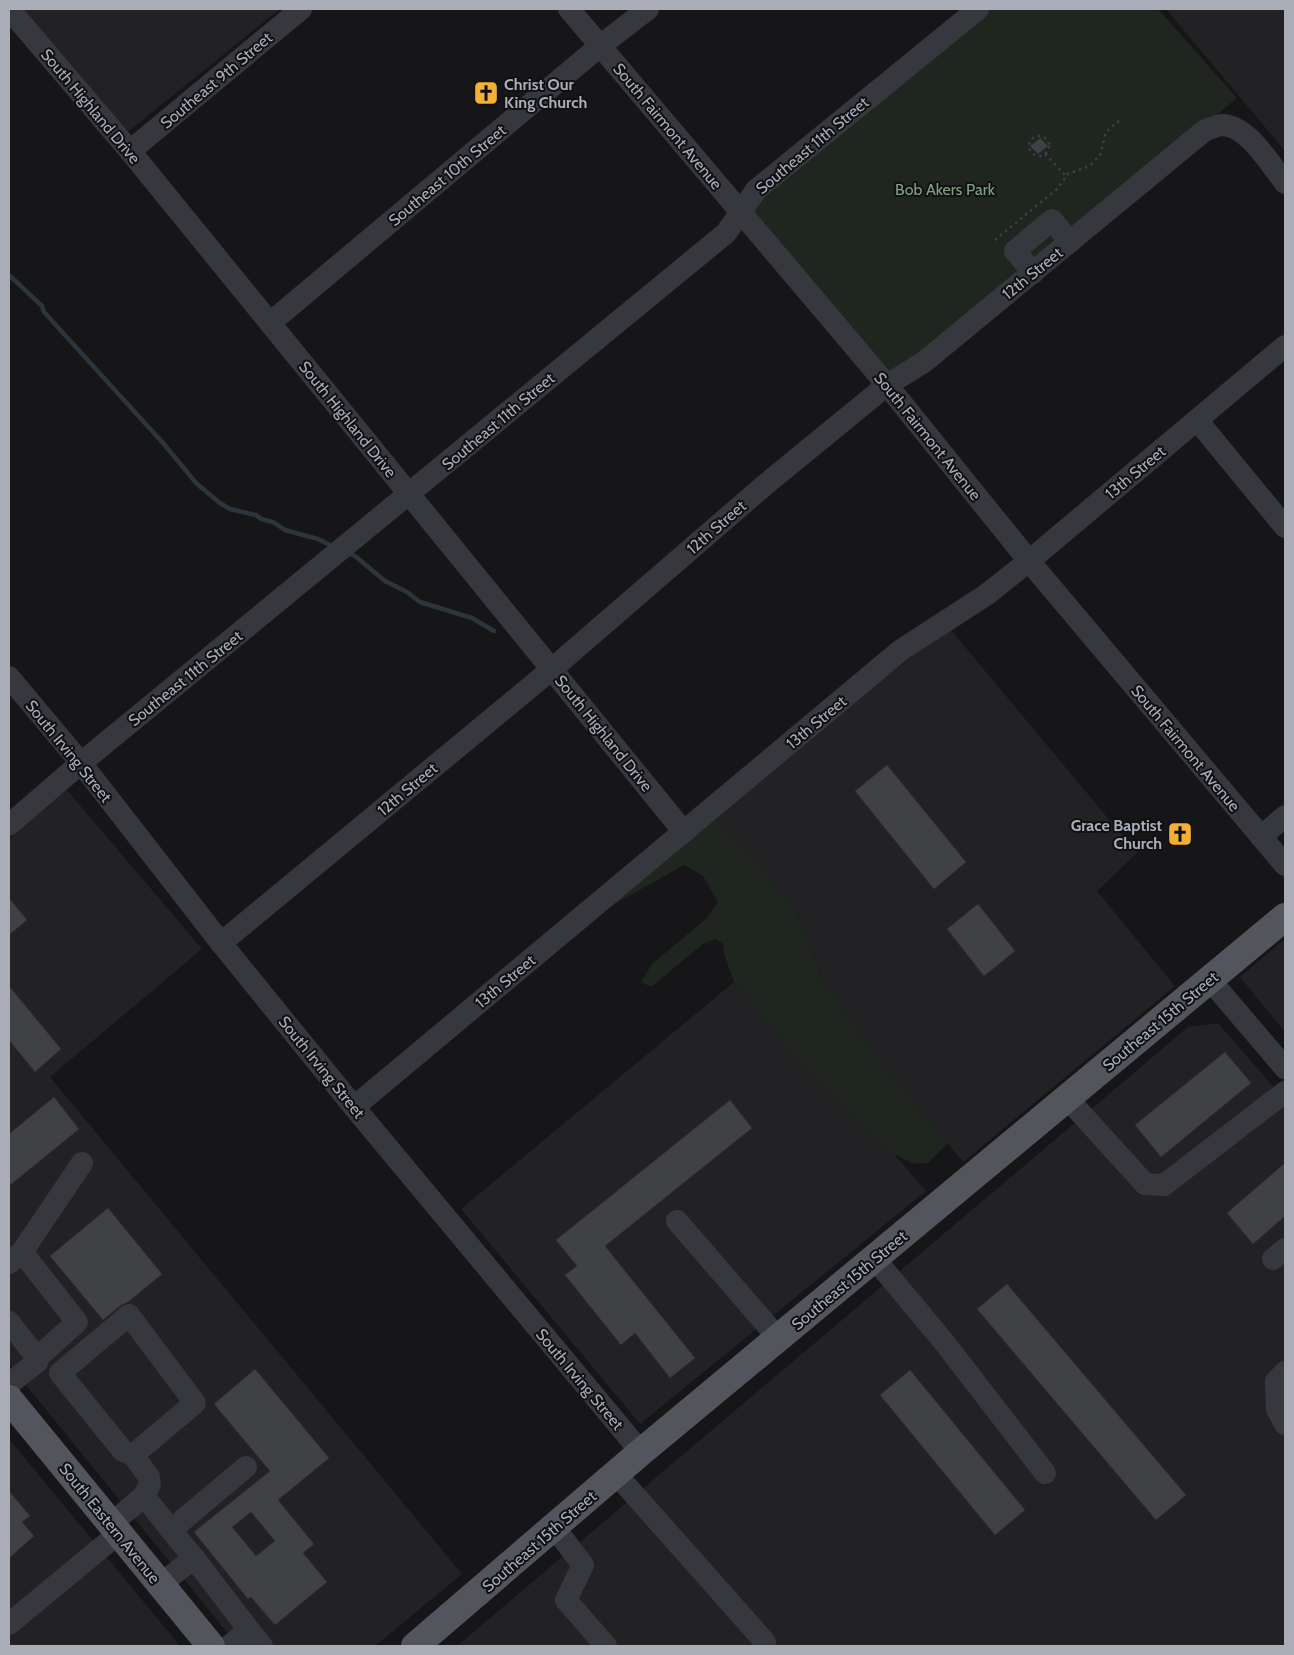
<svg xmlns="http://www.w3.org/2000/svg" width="1294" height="1655" viewBox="0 0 1294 1655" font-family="Cabin,sans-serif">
  <rect width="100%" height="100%" fill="#161618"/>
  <g fill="#222225">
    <path d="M19 9H280L125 134Z"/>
    <path d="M1166 9H1285V151Z"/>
    <path d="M951 630 1137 853 1097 891 1175 986 963 1162 891 1075 821 977 797 912 762 869 712 816 922 648Z"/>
    <path d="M67 790 202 949 50 1077 462 1574 375 1646H238L9 1364V839Z"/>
    <path d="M1285 939V1032L1240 977Z"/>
    <path d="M734 982 798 1059 861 1125 894 1154 926 1191 640 1424 461 1209Z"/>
    <path d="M1218 1023 1285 1100V1646H457L1188 1027Z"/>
    <path d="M9 1439 114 1566 180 1646H9Z"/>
  </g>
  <g fill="#1e261f">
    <path d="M984 9H1158L1237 98 1014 282 908 366 885 371 754 214 753 203Z"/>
    <path d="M712 816 762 869 797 912 821 977 891 1075 948 1143 928 1163 914 1164 894 1154 861 1126 797 1059 734 982 724 954 723 944 715 939 703 944 651 987 641 982 652 964 707 918 718 902 703 876 684 865 613 905Z"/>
  </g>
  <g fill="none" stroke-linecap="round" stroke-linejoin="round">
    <g stroke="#2c353c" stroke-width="4.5">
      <path d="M9 275 42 306 44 312 163 443 197 484 220 503 230 509 256 515 261 519 273 522 285 530 318 539 334 547"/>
      <path d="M347 553 355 556 385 581 407 592 420 602 472 618 494 631"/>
    </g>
  </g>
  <g fill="#404145" stroke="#303034" fill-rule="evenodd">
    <path d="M1040 138 1048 146 1038 154 1030 146Z"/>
    <path d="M887 765 966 862 934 889 855 791Z"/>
    <path d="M9 898 27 920 9 935Z"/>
    <path d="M978 904 1015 951 984 976 947 929Z"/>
    <path d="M9 986 61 1049 35 1072 9 1040Z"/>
    <path d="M1225 1052 1251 1083 1161 1157 1135 1125Z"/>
    <path d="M54 1097 79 1129 9 1186V1134Z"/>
    <path d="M730 1100 752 1128 605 1246 695 1358 670 1378 635 1333 621 1345 565 1275 577 1266 556 1240Z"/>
    <path d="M1285 1163V1216L1253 1244 1227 1213Z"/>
    <path d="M108 1208 162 1274 128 1302 121 1305 103 1320 50 1256Z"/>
    <path d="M1007 1284 1186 1495 1156 1520 977 1309Z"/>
    <path d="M255 1369 329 1458 278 1500 314 1544 303 1553 327 1582 275 1625 251 1597 248 1599 194 1532 270 1471 214 1404ZM251 1512 275 1541 256 1556 232 1527Z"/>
    <path d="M910 1370 1025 1510 995 1535 880 1395Z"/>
    <path d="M9 1491 30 1516 22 1522 34 1536 9 1558Z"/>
  </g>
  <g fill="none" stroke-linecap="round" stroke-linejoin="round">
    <g stroke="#3d3f44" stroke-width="2.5" stroke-dasharray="2.5 4" stroke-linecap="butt">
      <circle cx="1039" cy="146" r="10"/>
      <path d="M1045 154 1066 176"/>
      <path d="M995 240 1057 189 1068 174 1089 166 1095 161 1101 153 1105 135 1107 131 1122 118"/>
    </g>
    <g stroke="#37383d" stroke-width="22">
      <path d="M9 9 130 151 684 832"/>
      <path d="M569 9 887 385 1029 561 1285 865"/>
      <path d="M130 151 301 9"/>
      <path d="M1033 273 1015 251 1052 220 1070 242"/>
      <path d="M270 323 600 46 648 9"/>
      <path d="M1197 420 1285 527"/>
      <path d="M9 677 81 763 221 943 354 1107 641 1452"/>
      <path d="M9 825 81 763 726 233 756 190 978 9"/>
      <path d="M1261 837 1285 816"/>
      <path d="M221 943 552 669 766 484 887 385 924 362 1204 131C1209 129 1217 125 1223 125 1248 126 1270 164 1285 183"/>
      <path d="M1210 980 1285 1068"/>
      <path d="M1067 1098 1145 1184 1164 1185 1285 1092"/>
      <path d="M354 1107 901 650 986 595 1029 561 1285 346"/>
      <path d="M677 1221 778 1338"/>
      <path d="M22 1252 77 1322 37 1358"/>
      <path d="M874 1258 944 1342 1045 1473"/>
      <path d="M1273 1259 1285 1249"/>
      <path d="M9 1263 22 1252 82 1163"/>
      <path d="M9 1322 37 1358V1362L9 1384"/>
      <path d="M1285 1372 1276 1381 1277 1409 1285 1424"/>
      <path d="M133 1455 123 1451 60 1373 129 1315 195 1403 133 1455 149 1477 150 1484 144 1496"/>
      <path d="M616 1474 765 1642"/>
      <path d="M111 1524 144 1496 171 1530"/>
      <path d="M554 1527 583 1565 566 1600 606 1646"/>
      <path d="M194 1558 249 1630 229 1646"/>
      <path d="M161 1584 194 1558 171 1530 246 1467"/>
      <path d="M9 1624 119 1533"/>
      <path d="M249 1630 262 1646"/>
    </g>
    <g stroke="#53555c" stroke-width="28">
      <path d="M9 1399 211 1646"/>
      <path d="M415 1646 641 1452 1285 917"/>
    </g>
  </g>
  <defs>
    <symbol id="church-square" viewBox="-11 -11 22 22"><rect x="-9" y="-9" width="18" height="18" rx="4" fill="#f2b134" stroke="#111113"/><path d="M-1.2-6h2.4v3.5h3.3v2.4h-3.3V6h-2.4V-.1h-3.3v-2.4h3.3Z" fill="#111"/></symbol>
  </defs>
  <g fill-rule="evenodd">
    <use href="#church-square" x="472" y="79" width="28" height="28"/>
    <use href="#church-square" x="1166" y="820" width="28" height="28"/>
  </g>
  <g text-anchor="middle" stroke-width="4" stroke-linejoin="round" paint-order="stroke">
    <g font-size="16" fill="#a8adb8" stroke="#111113">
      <text transform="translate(216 80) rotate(-40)" y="6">Southeast 9th Street</text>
      <text transform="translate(91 106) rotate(50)" y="6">South Highland Drive</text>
      <text transform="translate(668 126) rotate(50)" y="6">South Fairmont Avenue</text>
      <text transform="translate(812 145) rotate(-40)" y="6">Southeast 11th Street</text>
      <text transform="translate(447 175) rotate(-40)" y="6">Southeast 10th Street</text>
      <text transform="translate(1032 273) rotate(-39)" y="6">12th Street</text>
      <text transform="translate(348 419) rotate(51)" y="6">South Highland Drive</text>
      <text transform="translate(498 421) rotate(-40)" y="6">Southeast 11th Street</text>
      <text transform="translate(928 436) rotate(51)" y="6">South Fairmont Avenue</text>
      <text transform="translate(1135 472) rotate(-40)" y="6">13th Street</text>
      <text transform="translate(716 527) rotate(-41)" y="6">12th Street</text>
      <text transform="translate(185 678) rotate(-39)" y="6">Southeast 11th Street</text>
      <text transform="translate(816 722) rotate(-40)" y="6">13th Street</text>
      <text transform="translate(604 733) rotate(51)" y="6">South Highland Drive</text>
      <text transform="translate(1186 748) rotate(50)" y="6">South Fairmont Avenue</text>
      <text transform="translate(69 751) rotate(51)" y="6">South Irving Street</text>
      <text transform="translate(407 789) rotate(-40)" y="6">12th Street</text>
      <text transform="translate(505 981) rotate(-40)" y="6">13th Street</text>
      <text transform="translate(1160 1021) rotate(-40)" y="6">Southeast 15th Street</text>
      <text transform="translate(322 1067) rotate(51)" y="6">South Irving Street</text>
      <text transform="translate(849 1280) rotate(-40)" y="6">Southeast 15th Street</text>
      <text transform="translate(580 1379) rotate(50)" y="6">South Irving Street</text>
      <text transform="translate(110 1523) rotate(51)" y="6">South Eastern Avenue</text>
      <text transform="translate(539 1541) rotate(-41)" y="6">Southeast 15th Street</text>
    </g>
    <g font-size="16" font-weight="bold" fill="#a8adb8" stroke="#111113" text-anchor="start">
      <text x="504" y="90">Christ Our<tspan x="504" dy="18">King Church</tspan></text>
      <text x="1162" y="831" text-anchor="end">Grace Baptist<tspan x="1162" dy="18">Church</tspan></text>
    </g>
    <g font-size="16" fill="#7fa381" stroke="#111113">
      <text x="945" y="195">Bob Akers Park</text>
    </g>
  </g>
  <rect width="1294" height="1655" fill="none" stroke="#a8adb8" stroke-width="20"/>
</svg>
